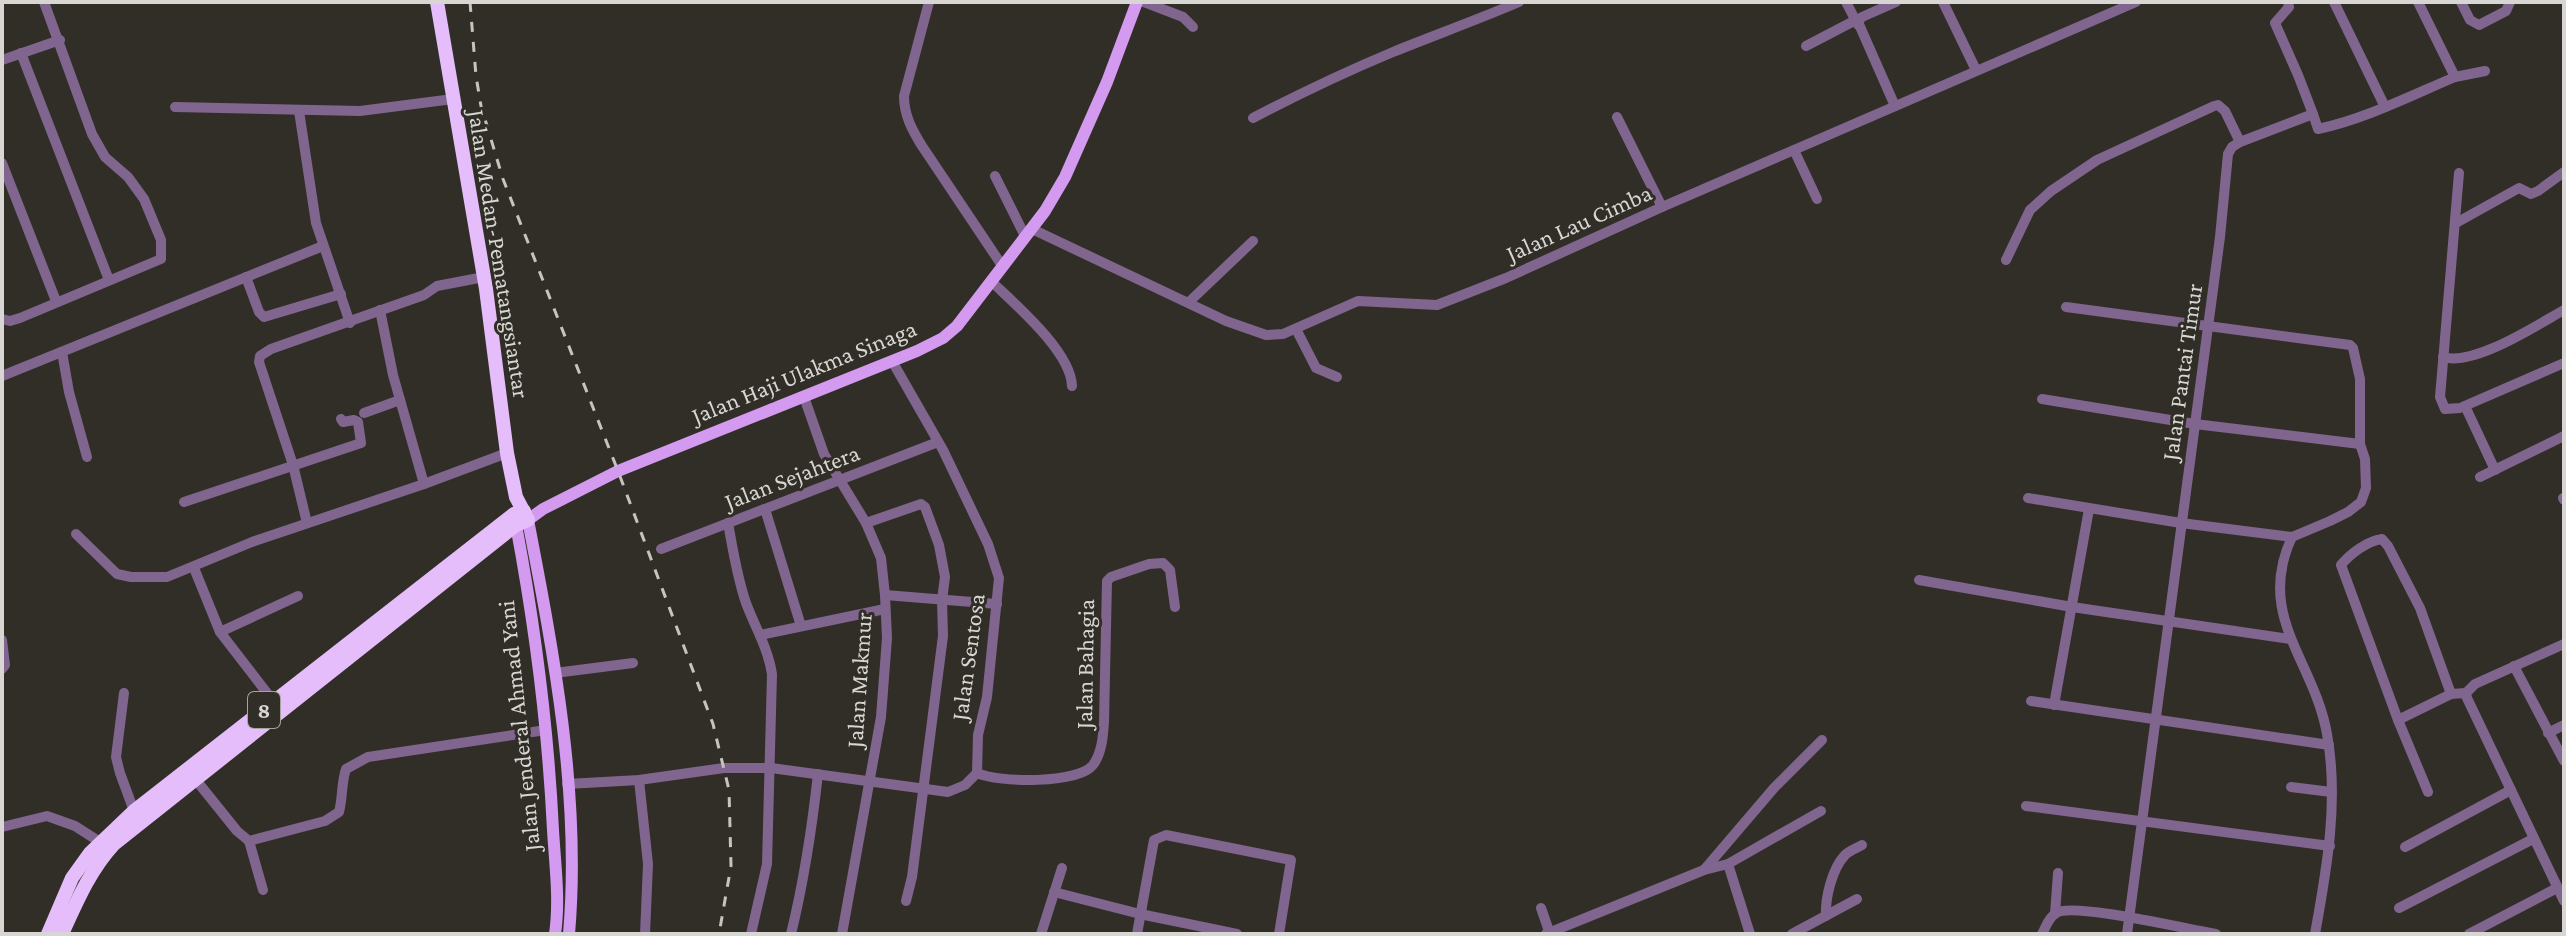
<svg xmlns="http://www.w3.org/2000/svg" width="2566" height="936" viewBox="0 0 2566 936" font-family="'Crimson Pro',serif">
  <rect width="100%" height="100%" fill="#312e28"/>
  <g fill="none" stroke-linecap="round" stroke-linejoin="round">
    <g stroke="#80658e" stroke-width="10">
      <path d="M929 2 904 96C904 115 912 130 922 146L1003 267"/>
      <path d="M1144 2 1183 17 1193 27"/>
      <path d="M1846 2 1858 25"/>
      <path d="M1943 2 1976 70"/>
      <path d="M2288 2 2289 7 2275 23 2298 75 2313 114"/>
      <path d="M2334 2 2385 107"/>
      <path d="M2461 2 2470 20 2479 25 2506 11 2510 2"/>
      <path d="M1806 46 1854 21"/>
      <path d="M21 53 109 280"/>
      <path d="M2 60 60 40"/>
      <path d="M2455 77 2485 71"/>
      <path d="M1895 106 1858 22 1862 17 1896 2"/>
      <path d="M175 107 360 111 453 99"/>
      <path d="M299 111 316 223 350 323"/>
      <path d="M1617 117 1662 207"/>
      <path d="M1253 118C1299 94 1345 72 1393 52 1435 35 1477 20 1519 2"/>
      <path d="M1794 150 1817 199"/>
      <path d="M2 163 56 301"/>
      <path d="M2459 173 2440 397 2445 409 2460 408 2564 363"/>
      <path d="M995 176 1025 236"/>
      <path d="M2456 223 2519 188 2531 194 2538 191 2564 172"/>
      <path d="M1032 229 1226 321 1266 335 1283 334 1358 301 1437 305 1506 278 1662 207 2136 2"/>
      <path d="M2006 260 2030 210 2051 191 2097 160 2214 106 2218 105 2225 111 2240 142"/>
      <path d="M246 277 259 312 264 317 341 294"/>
      <path d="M992 282C1016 305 1071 352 1072 386"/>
      <path d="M1189 302 1253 241"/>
      <path d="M380 310 393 375 424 484"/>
      <path d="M2 319 10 321 20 318 161 259V240L144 199 128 177 105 157 92 134 44 2"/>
      <path d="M1296 329 1316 368 1337 377"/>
      <path d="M62 352 69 392 87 457"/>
      <path d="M2443 357C2473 367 2537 325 2564 310"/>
      <path d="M2 376 323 246"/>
      <path d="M804 397 824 454 866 523 881 558 885 595 887 638 881 717 842 934"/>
      <path d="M2042 399 2195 424 2360 444"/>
      <path d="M2465 406 2495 470"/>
      <path d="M364 413 400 400"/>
      <path d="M2480 477 2564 436"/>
      <path d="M2028 498 2181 523 2292 537 2330 521 2348 512 2361 502 2366 488 2365 459 2360 444V379L2353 348 2350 345 2066 307"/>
      <path d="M2563 498 2564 500"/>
      <path d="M184 502 361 443 358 422 354 420 343 422 341 419"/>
      <path d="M765 509 801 626"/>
      <path d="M307 523 293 465 259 362 260 356 271 349 424 295 437 286 484 277"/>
      <path d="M728 523C733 550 737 577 746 603 755 627 768 648 772 674L767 864 751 934"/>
      <path d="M866 523 921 504 925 507 939 545 945 577 942 600 943 636 912 877 906 901"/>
      <path d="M76 534 117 574 131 577H167L252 542 424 484 507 453"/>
      <path d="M2292 537C2255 616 2314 660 2327 734 2339 800 2327 868 2315 934"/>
      <path d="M661 549 938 442"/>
      <path d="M194 568 220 632 274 702"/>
      <path d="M1919 580 2072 607 2290 639"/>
      <path d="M885 595 997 604"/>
      <path d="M220 632 298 596"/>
      <path d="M760 635 885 609"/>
      <path d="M2 640 5 665 2 669"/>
      <path d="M2514 666 2564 761"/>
      <path d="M555 673 633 663"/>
      <path d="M124 693 116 757 120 773 134 811"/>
      <path d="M2466 693 2467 698 2564 901"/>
      <path d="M2466 693 2475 684 2564 644"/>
      <path d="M2031 701 2329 745"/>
      <path d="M2054 705 2089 509"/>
      <path d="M2398 720 2451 694 2466 693"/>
      <path d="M2548 733 2564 725"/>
      <path d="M977 773C999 783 1078 784 1093 765 1102 753 1103 736 1104 722L1107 581 1111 577 1149 564 1163 563 1170 570 1175 607"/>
      <path d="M196 780 237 831 249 841 325 821 339 812C343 797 341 784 346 769L368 757 546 730"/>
      <path d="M639 780 648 864 645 934"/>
      <path d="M567 784 639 780 724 768H771L948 792 965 785 977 773 978 735 987 697 999 578 988 544 943 450 892 361"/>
      <path d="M2291 787 2331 792"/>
      <path d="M2428 792 2398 720 2341 565C2350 554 2367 541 2382 539L2388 546 2420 608 2451 694"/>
      <path d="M2026 806 2330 846"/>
      <path d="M2 827 47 816 75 826 100 842"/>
      <path d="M249 841 263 890"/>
      <path d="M2405 847 2511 790"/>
      <path d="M1728 864 1750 934"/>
      <path d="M1704 870 1774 788 1822 740"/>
      <path d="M1054 892 1140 914 1237 934"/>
      <path d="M1541 908 1550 934"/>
      <path d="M2399 908 2533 839"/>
      <path d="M2055 914 2058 873"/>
      <path d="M1826 916C1825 898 1832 869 1845 855 1849 851 1857 848 1862 845"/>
      <path d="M791 934C804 881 812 828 818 774"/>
      <path d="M1041 934 1062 868"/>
      <path d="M1137 934 1154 840 1166 835 1291 860 1279 934"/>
      <path d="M1546 934 1704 870 1728 864 1821 811"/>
      <path d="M1792 934 1857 899"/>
      <path d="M2042 934C2046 927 2048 918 2056 913 2073 902 2190 930 2216 934"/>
      <path d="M2127 934 2220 237 2228 154 2232 147 2240 142 2313 114 2318 129C2365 119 2410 96 2455 77L2418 2"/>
      <path d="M2469 934 2557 888"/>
    </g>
    <g stroke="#d39aef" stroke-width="12">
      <path d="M516 525C535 626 548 727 553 830 555 865 560 899 555 934"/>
      <path d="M569 934C581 796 554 655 528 520L543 509 618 471 917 351 943 338 957 326 1045 211 1065 177 1107 82 1137 2"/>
    </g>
    <g stroke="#e5bdfa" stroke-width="14">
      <path d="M48 934 72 878 90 853 134 811 514 514 524 511"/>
      <path d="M62 934C77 901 90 870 114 844L516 525 528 520 516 497 507 453 486 289 437 2"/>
    </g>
    <path stroke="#c6c4c0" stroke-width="3" stroke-dasharray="10 10" stroke-linecap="butt" d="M470 2 476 76 481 106 503 179 618 471 713 724 729 790 731 866 719 934"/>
  </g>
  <g text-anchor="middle" stroke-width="6" stroke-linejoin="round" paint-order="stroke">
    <rect fill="#312e28" stroke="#a5a49f" stroke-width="2" x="248" y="692" width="32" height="36" rx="6"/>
    <g font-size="22" font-weight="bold" fill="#d7d6d2">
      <text x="264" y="718">8</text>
    </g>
    <g font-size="24" fill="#d7d6d2" stroke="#312e28">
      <text transform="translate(1579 223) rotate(-24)" y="8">Jalan Lau Cimba</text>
      <text transform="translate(499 254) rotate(81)" y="8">Jalan Medan-Pematangsiantar</text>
      <text transform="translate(804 372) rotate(-22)" y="8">Jalan Haji Ulakma Sinaga</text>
      <text transform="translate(2182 372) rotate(-82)" y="8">Jalan Pantai Timur</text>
      <text transform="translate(792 477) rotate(-21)" y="8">Jalan Sejahtera</text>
      <text transform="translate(968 657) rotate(-82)" y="8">Jalan Sentosa</text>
      <text transform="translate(1085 664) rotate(-89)" y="8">Jalan Bahagia</text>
      <text transform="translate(859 680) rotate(-86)" y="8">Jalan Makmur</text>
      <text transform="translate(519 726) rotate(-96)" y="8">Jalan Jenderal Ahmad Yani</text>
    </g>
  </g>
  <rect width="2566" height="936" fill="none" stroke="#d7d6d2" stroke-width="8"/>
</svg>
